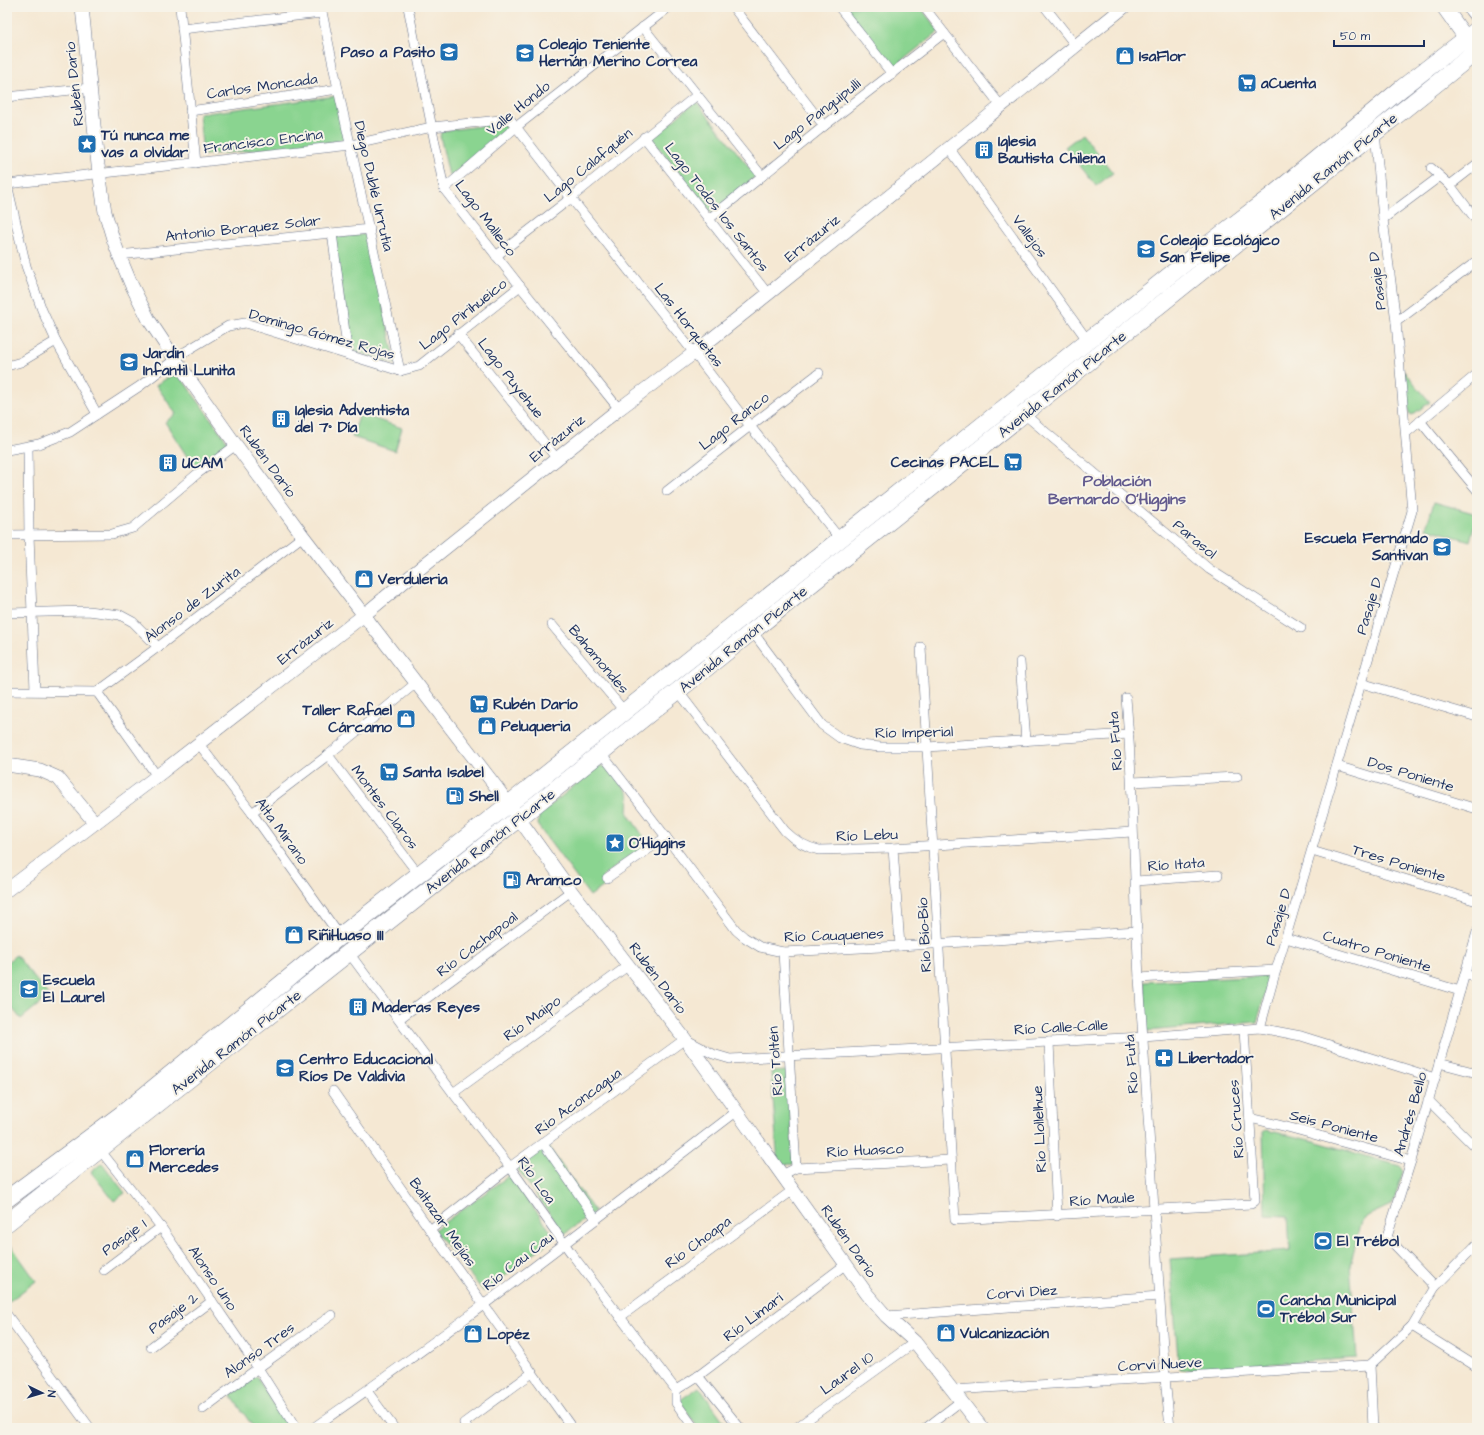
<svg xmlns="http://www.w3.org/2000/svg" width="1484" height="1435" viewBox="0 0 1484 1435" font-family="'Architects Daughter',sans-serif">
  <rect width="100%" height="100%" fill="#f7f3e8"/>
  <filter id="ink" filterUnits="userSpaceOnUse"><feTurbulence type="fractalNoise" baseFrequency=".025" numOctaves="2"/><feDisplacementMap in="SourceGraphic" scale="8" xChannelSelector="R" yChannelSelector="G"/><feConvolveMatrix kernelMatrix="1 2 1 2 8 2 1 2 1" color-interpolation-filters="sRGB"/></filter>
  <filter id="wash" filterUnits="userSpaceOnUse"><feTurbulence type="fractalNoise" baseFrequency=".012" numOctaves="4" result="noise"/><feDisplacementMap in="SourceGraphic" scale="16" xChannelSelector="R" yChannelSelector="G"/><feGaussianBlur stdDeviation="0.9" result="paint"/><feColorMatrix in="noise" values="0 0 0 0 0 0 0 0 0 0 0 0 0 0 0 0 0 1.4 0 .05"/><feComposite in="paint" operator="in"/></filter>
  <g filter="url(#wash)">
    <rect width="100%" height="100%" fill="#f5e8d3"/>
    <g fill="#8ad490" stroke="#528277">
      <path d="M843 7H920L939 31 892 69Z"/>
      <path d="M336 96 345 140 300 146 203 155 199 114Z"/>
      <path d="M696 101 756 176 712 213 652 139Z"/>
      <path d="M503 123 507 129 452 175H449L440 136 442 131Z"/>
      <path d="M1082 134 1113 173 1096 186 1065 147Z"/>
      <path d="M368 234 396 364 350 350 334 237Z"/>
      <path d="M1404 371 1430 402 1412 415 1409 413Z"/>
      <path d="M177 372 229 444 195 469 165 422 176 414 156 385Z"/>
      <path d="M360 414 402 428 395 451 352 437Z"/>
      <path d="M1434 502 1477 514 1470 541 1426 528Z"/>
      <path d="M598 766 610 767 629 795 628 814 648 843 602 877 607 884 590 896 538 826 539 815Z"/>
      <path d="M16 955 49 996 21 1019 7 1002V962Z"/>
      <path d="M1270 976 1257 1022 1146 1031 1144 982Z"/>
      <path d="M787 1071 794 1164 778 1165 771 1072Z"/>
      <path d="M1266 1130 1314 1141 1400 1166 1403 1171 1393 1204 1363 1218 1350 1264 1357 1358 1179 1370 1170 1259 1290 1251 1288 1216 1265 1215 1263 1132Z"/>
      <path d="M547 1145 595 1212 564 1234 517 1168Z"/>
      <path d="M102 1163 125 1193 114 1201 91 1172Z"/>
      <path d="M510 1175 555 1237 484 1292 434 1230Z"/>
      <path d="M7 1240 36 1281 7 1303Z"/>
      <path d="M256 1376 289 1428H254L230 1394Z"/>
      <path d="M699 1387 724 1422 715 1428H698L681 1403 680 1400Z"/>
    </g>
  </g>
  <g filter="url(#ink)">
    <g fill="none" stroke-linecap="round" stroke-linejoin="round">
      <defs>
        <g id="street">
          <path d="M180 7 196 163"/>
          <path d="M321 7 338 89 400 371"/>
          <path d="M408 7 444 189 520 286 619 409"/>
          <path d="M733 7 824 126"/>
          <path d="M839 7 892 74"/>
          <path d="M924 7 1001 106"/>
          <path d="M1045 7 1076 46"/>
          <path d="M643 27 762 176"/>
          <path d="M182 29 322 13"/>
          <path d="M7 97 90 88"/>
          <path d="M190 111 338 89"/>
          <path d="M644 137 768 294"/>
          <path d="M949 148 1088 341"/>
          <path d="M1431 168 1450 185 1477 221"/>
          <path d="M7 184 351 145 432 127 510 119 571 198 694 353 750 426 840 539"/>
          <path d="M7 184 26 266 42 310 56 341 97 414"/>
          <path d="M1450 185 1477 164"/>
          <path d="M444 189 516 127 669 7"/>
          <path d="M709 219 824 126 944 33"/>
          <path d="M1383 219 1439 177"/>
          <path d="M332 233 348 355"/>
          <path d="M119 255 370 229"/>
          <path d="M496 256 571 198 697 95"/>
          <path d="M1396 322 1477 261"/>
          <path d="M458 334 557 459"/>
          <path d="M7 366 21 362 56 341"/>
          <path d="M400 371 419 366 520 286"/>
          <path d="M1024 414 1209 569 1301 628"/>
          <path d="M1420 421 1477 490"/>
          <path d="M1406 433 1477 374"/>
          <path d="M28 447 29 535 35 690"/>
          <path d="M7 450 39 444 70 432 140 386 183 353 228 326 245 323 400 371"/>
          <path d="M667 491 750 426 819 373"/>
          <path d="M7 535 112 534 133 528 197 474 236 445"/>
          <path d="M7 613 88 611 120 615 133 622 158 647"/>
          <path d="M552 625 625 712"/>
          <path d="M752 631 822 725 840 738 860 745 880 747H927L1129 734"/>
          <path d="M921 647 955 1220 1251 1204 1255 1201 1244 1030"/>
          <path d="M1020 662 1026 741"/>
          <path d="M1361 683 1477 717"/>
          <path d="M7 691 97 692"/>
          <path d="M678 691 785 831C795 841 805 847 819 850L893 848 1132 832"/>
          <path d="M97 692 158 647 303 536"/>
          <path d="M97 692 157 776"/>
          <path d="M1126 698C1134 792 1134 885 1139 978 1147 1112 1157 1245 1165 1378L1170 1428"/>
          <path d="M199 744 252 813 340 936"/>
          <path d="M601 753 666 837 736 930 744 937 760 947 783 952 900 946 1137 931"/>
          <path d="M328 755 419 875"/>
          <path d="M1337 766 1477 809"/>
          <path d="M1132 782 1237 777"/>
          <path d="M252 813 328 755 416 683"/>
          <path d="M893 848 900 946"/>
          <path d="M1312 851 1477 901"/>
          <path d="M607 878 666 837"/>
          <path d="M1136 881 1218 875"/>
          <path d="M1286 938 1460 991"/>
          <path d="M783 952 796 1168"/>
          <path d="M349 953 453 1093 510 1167 571 1253 676 1390V1403L694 1428"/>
          <path d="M1465 974 1477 978"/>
          <path d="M1139 978 1276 970"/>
          <path d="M399 1019 571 891"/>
          <path d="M1260 1028 1274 977 1412 511 1396 322 1383 219 1375 132"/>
          <path d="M1049 1042 1057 1216"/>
          <path d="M1439 1063 1477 1073"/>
          <path d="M333 1091 430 1230 572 1428"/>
          <path d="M453 1093 629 965"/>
          <path d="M1428 1100 1477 1149"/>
          <path d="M1250 1118 1291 1128 1411 1161"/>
          <path d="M543 1143 596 1219"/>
          <path d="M100 1150 161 1227 258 1368 296 1428"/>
          <path d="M782 1175 796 1168 951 1160"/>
          <path d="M430 1230 510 1167 685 1039 713 1054 730 1059 1143 1037 1260 1028 1301 1036 1435 1078"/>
          <path d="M104 1270 161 1227"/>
          <path d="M1435 1287 1387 1237 1411 1161 1477 932"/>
          <path d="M7 1315 90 1428"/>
          <path d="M886 1316 1160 1296"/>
          <path d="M620 1317 793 1190"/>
          <path d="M1412 1326 1477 1367"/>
          <path d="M151 1347 212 1301"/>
          <path d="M1370 1365 1412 1326 1435 1287 1477 1244"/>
          <path d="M1370 1365 1373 1428"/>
          <path d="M698 1376 740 1428"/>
          <path d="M676 1390 698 1376 846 1264"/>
          <path d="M952 1390 1370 1365"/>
          <path d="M367 1391 394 1428"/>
          <path d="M203 1409 258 1368 332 1315"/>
          <path d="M313 1428C458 1328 596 1219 736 1112"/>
          <path d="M467 1428 464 1423 532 1373"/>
          <path d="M796 1428 915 1342"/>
          <path d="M926 1428 961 1401"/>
        </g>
        <g id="secondary">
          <path d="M82 7 98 165 105 212 113 239 119 255 131 284 149 320 175 359 236 445 303 536 497 788 571 891 685 1039 867 1294 886 1316 915 1342 982 1428"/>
          <path d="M7 765 40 770 58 778 95 823"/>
          <path d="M7 890 157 776 364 615 429 561 619 409 694 353 768 294 1124 7"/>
        </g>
        <g id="primary">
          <path d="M1444 7 1473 48"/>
          <path d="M1470 7 1477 16"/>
        </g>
        <g id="highway">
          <path d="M7 1199 123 1113 340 936 509 804 1210 243 1274 194 1402 88 1477 30"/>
          <path d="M7 1223 519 818 1477 51"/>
        </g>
      </defs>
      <use href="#street" stroke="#677087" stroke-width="10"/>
      <use href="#secondary" stroke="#677087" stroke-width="14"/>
      <use href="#primary" stroke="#677087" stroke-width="16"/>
      <use href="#highway" stroke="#677087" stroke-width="18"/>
      <use href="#street" stroke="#fff" stroke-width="9"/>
      <use href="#secondary" stroke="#fff" stroke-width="13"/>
      <use href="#primary" stroke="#fff" stroke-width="15"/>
      <use href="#highway" stroke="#fff" stroke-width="17"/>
    </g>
  </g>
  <defs>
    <symbol id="school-square" viewBox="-11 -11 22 22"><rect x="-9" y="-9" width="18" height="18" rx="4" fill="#1f6fb2" stroke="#f7f3e8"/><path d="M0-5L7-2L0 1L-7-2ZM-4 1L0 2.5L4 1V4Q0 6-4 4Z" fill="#fff"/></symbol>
    <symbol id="shop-square" viewBox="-11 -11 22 22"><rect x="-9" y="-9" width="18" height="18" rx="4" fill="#1f6fb2" stroke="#f7f3e8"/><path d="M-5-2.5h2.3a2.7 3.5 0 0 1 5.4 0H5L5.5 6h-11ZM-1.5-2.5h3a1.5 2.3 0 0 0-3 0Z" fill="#fff"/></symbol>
    <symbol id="supermarket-square" viewBox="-11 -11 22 22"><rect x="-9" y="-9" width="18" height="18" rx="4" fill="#1f6fb2" stroke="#f7f3e8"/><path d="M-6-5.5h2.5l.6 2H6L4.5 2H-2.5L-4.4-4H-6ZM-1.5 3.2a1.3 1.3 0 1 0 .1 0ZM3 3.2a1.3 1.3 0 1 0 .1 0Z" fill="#fff"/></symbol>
    <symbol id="sight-square" viewBox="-11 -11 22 22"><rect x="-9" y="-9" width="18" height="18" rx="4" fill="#1f6fb2" stroke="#f7f3e8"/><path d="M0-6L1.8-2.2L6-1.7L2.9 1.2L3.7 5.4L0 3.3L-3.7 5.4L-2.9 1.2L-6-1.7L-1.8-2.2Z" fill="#fff"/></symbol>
    <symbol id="building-square" viewBox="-11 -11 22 22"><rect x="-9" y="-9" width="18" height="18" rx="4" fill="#1f6fb2" stroke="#f7f3e8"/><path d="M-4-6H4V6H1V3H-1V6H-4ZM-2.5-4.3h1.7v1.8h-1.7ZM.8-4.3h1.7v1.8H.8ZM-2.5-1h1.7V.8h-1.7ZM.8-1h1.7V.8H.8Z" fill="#fff"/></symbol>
    <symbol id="fuel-square" viewBox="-11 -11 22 22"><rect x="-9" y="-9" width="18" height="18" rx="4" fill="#1f6fb2" stroke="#f7f3e8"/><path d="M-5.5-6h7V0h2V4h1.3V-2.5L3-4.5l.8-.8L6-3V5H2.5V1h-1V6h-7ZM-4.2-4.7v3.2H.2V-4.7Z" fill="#fff"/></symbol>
    <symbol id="pharmacy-square" viewBox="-11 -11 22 22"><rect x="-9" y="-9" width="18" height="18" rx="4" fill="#1f6fb2" stroke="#f7f3e8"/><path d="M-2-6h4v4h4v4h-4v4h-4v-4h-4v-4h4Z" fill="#fff"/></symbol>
    <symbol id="stadium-square" viewBox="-11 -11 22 22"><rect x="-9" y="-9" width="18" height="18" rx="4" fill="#1f6fb2" stroke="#f7f3e8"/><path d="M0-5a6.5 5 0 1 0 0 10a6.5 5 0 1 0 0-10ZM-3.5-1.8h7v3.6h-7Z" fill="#fff"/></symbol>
  </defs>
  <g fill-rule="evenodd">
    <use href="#school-square" x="438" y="41" width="22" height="22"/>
    <use href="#school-square" x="514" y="42" width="22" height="22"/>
    <use href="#shop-square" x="1114" y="45" width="22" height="22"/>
    <use href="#supermarket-square" x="1236" y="72" width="22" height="22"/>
    <use href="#sight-square" x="76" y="133" width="22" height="22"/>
    <use href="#building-square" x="973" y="139" width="22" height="22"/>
    <use href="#school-square" x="1135" y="238" width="22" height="22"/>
    <use href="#school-square" x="118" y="351" width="22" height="22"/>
    <use href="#building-square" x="270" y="408" width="22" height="22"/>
    <use href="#supermarket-square" x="1002" y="451" width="22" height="22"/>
    <use href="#building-square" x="157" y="452" width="22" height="22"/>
    <use href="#school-square" x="1431" y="536" width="22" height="22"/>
    <use href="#shop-square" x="353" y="568" width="22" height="22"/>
    <use href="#supermarket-square" x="468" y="693" width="22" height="22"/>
    <use href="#shop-square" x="395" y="708" width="22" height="22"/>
    <use href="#shop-square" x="476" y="715" width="22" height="22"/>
    <use href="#supermarket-square" x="378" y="761" width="22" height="22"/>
    <use href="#fuel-square" x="444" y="785" width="22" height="22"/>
    <use href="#sight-square" x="604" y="832" width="22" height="22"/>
    <use href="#fuel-square" x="501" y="869" width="22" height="22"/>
    <use href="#shop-square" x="283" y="924" width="22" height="22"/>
    <use href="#school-square" x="18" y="978" width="22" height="22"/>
    <use href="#building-square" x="347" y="996" width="22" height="22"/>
    <use href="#pharmacy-square" x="1153" y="1047" width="22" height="22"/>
    <use href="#school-square" x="274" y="1057" width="22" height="22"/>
    <use href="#shop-square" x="124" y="1148" width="22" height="22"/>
    <use href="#stadium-square" x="1312" y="1230" width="22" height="22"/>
    <use href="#stadium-square" x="1255" y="1298" width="22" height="22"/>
    <use href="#shop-square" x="935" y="1322" width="22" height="22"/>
    <use href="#shop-square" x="462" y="1323" width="22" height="22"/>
  </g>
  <g text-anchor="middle" stroke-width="4" stroke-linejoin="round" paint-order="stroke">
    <g font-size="15" font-weight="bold" fill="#1b2f5e" stroke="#f7f3e8" text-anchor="start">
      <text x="539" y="49">Colegio Teniente<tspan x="539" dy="17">Hernán Merino Correa</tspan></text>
      <text x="435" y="57" text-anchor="end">Paso a Pasito</text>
      <text x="1139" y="61">IsaFlor</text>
      <text x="1261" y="88">aCuenta</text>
      <text x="101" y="140">Tú nunca me<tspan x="101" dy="17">vas a olvidar</tspan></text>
      <text x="998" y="146">Iglesia<tspan x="998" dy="17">Bautista Chilena</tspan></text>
      <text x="1160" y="245">Colegio Ecológico<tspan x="1160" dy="17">San Felipe</tspan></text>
      <text x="143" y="358">Jardin<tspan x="143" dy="17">Infantil Lunita</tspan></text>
      <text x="295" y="415">Iglesia Adventista<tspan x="295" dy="17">del 7° Día</tspan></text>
      <text x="999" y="467" text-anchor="end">Cecinas PACEL</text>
      <text x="182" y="468">UCAM</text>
      <text x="1428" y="543" text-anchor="end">Escuela Fernando<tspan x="1428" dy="17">Santivan</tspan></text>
      <text x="378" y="584">Verduleria</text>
      <text x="493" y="709">Rubén Darío</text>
      <text x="392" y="715" text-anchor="end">Taller Rafael<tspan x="392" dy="17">Cárcamo</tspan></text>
      <text x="501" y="731">Peluqueria</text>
      <text x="403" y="777">Santa Isabel</text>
      <text x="469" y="801">Shell</text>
      <text x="629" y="848">O’Higgins</text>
      <text x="526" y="885">Aramco</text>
      <text x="308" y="940">RiñiHuaso III</text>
      <text x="43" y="985">Escuela<tspan x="43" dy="17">El Laurel</tspan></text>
      <text x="372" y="1012">Maderas Reyes</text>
      <text x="1178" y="1063">Libertador</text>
      <text x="299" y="1064">Centro Educacional<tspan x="299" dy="17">Ríos De Valdivia</tspan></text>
      <text x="149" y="1155">Florería<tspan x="149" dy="17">Mercedes</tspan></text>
      <text x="1337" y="1246">El Trébol</text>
      <text x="1280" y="1305">Cancha Municipal<tspan x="1280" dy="17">Trébol Sur</tspan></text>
      <text x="960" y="1338">Vulcanización</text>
      <text x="487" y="1339">Lopéz</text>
    </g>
    <g font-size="15" fill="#1b2f5e" stroke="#f7f3e8">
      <text transform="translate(74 84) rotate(-96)" y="5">Rubén Darío</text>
      <text transform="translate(262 86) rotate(-8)" y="5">Carlos Moncada</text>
      <text transform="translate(518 108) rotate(-39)" y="5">Valle Hondo</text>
      <text transform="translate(817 114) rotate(-38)" y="5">Lago Panguipulli</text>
      <text transform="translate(263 141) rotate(-7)" y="5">Francisco Encina</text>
      <text transform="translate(588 165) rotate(-39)" y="5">Lago Calafquén</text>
      <text transform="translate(1333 166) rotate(-39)" y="5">Avenida Ramón Picarte</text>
      <text transform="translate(374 186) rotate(77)" y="5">Diego Dublé Urrutia</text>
      <text transform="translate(717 207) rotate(52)" y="5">Lago Todos los Santos</text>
      <text transform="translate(486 218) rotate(53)" y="5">Lago Malleco</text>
      <text transform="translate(243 228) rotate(-6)" y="5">Antonio Borquez Solar</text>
      <text transform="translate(1030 236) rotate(54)" y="5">Vallejos</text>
      <text transform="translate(812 238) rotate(-39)" y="5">Errázuriz</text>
      <text transform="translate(1377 281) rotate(-97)" y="5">Pasaje D</text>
      <text transform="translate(463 314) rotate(-38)" y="5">Lago Pirihueico</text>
      <text transform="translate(689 325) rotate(52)" y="5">Las Horquetas</text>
      <text transform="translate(322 334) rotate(16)" y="5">Domingo Gómez Rojas</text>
      <text transform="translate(511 378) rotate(52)" y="5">Lago Puyehue</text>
      <text transform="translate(1062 384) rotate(-39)" y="5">Avenida Ramón Picarte</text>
      <text transform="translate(734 421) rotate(-38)" y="5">Lago Ranco</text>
      <text transform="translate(557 438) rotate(-39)" y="5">Errázuriz</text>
      <text transform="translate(268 461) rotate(54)" y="5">Rubén Darío</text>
      <text transform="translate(1195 539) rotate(40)" y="5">Parasol</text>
      <text transform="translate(192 604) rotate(-37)" y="5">Alonso de Zurita</text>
      <text transform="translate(1369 606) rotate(-73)" y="5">Pasaje D</text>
      <text transform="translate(743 639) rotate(-39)" y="5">Avenida Ramón Picarte</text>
      <text transform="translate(305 641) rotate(-38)" y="5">Errázuriz</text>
      <text transform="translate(599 659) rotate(50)" y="5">Bahamondes</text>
      <text transform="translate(914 732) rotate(-1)" y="5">Río Imperial</text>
      <text transform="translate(1115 741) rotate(-94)" y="5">Río Futa</text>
      <text transform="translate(1411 774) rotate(17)" y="5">Dos Poniente</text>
      <text transform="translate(385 807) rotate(53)" y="5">Montes Claros</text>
      <text transform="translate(282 831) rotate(54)" y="5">Alta Mirano</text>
      <text transform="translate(867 835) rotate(-2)" y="5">Río Lebu</text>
      <text transform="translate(490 841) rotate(-38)" y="5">Avenida Ramón Picarte</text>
      <text transform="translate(1399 863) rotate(17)" y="5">Tres Poniente</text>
      <text transform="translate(1176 864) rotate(-4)" y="5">Río Itata</text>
      <text transform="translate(1278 917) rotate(-73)" y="5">Pasaje D</text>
      <text transform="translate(834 935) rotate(-2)" y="5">Río Cauquenes</text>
      <text transform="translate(924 935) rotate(-93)" y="5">Río Bío-Bío</text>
      <text transform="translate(477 944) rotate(-37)" y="5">Río Cachapoal</text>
      <text transform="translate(1377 951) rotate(17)" y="5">Cuatro Poniente</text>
      <text transform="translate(658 978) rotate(53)" y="5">Rubén Darío</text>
      <text transform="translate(532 1018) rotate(-36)" y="5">Río Maipo</text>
      <text transform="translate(1061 1027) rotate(-3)" y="5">Río Calle-Calle</text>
      <text transform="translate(236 1042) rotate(-38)" y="5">Avenida Ramón Picarte</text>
      <text transform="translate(775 1061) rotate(-94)" y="5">Río Toltén</text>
      <text transform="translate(1131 1064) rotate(-94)" y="5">Río Futa</text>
      <text transform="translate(578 1101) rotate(-36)" y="5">Río Aconcagua</text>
      <text transform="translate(1410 1114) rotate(-74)" y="5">Andrés Bello</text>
      <text transform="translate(1236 1119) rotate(-94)" y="5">Río Cruces</text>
      <text transform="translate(1334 1126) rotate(15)" y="5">Seis Poniente</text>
      <text transform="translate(1039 1129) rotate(-93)" y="5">Río Llollelhue</text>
      <text transform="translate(865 1150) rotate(-3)" y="5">Río Huasco</text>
      <text transform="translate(537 1180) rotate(54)" y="5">Río Loa</text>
      <text transform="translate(1102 1199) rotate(-4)" y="5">Río Maule</text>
      <text transform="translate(443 1222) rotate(55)" y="5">Baltazar Mejías</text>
      <text transform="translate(124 1237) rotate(-36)" y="5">Pasaje 1</text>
      <text transform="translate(849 1241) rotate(55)" y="5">Rubén Darío</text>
      <text transform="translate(698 1242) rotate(-36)" y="5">Río Choapa</text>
      <text transform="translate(518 1261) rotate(-38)" y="5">Río Cau Cau</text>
      <text transform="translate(213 1278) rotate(56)" y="5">Alonso Uno</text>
      <text transform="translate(1022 1292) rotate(-4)" y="5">Corvi Diez</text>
      <text transform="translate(173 1313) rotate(-37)" y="5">Pasaje 2</text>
      <text transform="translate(753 1317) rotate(-37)" y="5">Río Limarí</text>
      <text transform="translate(259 1350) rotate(-36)" y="5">Alonso Tres</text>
      <text transform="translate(1160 1364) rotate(-3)" y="5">Corvi Nueve</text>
      <text transform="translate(847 1373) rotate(-36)" y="5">Laurel 10</text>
    </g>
    <g font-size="16" font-weight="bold" fill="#625a8e" stroke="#f7f3e8">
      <text x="1117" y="486">Población<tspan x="1117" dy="18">Bernardo O'Higgins</tspan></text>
    </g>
  </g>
  <rect width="1484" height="1435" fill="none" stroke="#f7f3e8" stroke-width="24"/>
  <g transform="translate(42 1393) rotate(95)" stroke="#f7f3e8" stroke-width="3" paint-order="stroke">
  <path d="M0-3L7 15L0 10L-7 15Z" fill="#1b2f5e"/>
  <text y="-6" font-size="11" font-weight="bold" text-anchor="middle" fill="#1b2f5e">N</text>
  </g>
  <path d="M1334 40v6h90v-6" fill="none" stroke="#1b2f5e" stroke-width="2"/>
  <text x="1340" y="40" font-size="12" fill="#1b2f5e" stroke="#f7f3e8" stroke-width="3" paint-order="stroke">50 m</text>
</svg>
